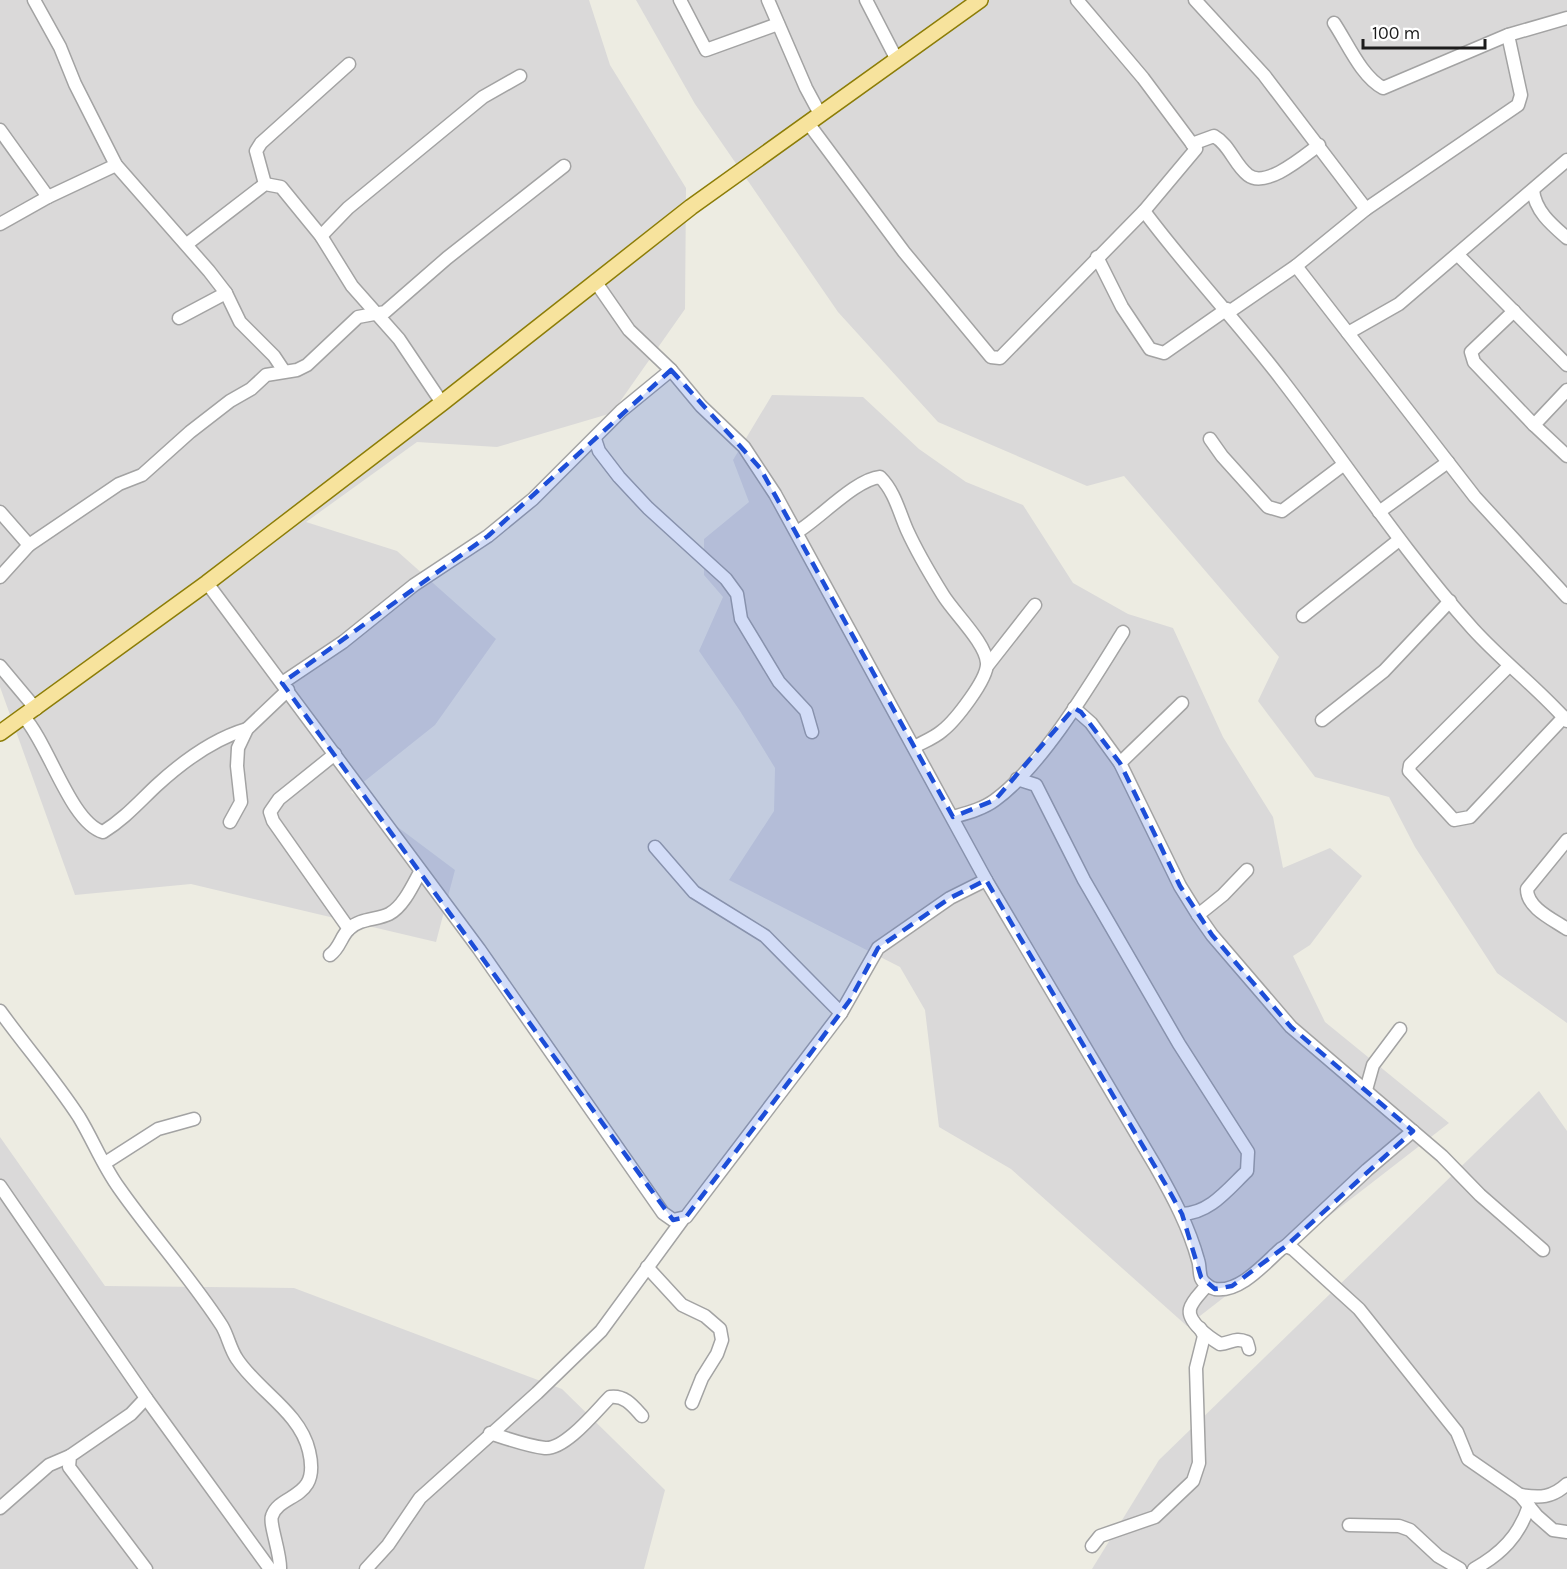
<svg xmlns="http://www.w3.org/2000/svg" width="1567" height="1569" viewBox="0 0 1567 1569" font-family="Karla,sans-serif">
  <rect width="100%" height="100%" fill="#edece2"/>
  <g fill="#dad9d9">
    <path d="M0 0H589L610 65 686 188 685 309 612 413 497 447 417 442 306 522 397 551 496 639 435 725 351 792 455 870 436 942 191 884 75 895 0 687Z"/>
    <path d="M636 0H1567V1023L1497 973 1415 847 1389 797 1315 777 1258 701 1279 657 1124 476 1087 486 938 422 838 312 695 104Z"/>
    <path d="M772 395 863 397 919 449 966 482 1023 505 1073 583 1128 614 1173 628 1223 737 1273 817 1283 868 1330 848 1362 876 1310 945 1293 956 1325 1022 1449 1123 1187 1326 1011 1169 939 1127 925 1010 900 967 729 880 774 811 775 768 740 711 699 651 723 597 704 575V539L749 502 733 460Z"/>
    <path d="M1539 1091 1567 1131V1569H1092L1159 1460Z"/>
    <path d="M0 1137 105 1286 294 1288 562 1389 665 1490 644 1569H0Z"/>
  </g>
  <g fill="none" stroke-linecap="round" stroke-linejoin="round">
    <defs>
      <g id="minor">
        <path d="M34 0 60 47 75 84 116 165 209 271 226 293 240 322 274 356 284 371"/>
        <path d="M680 0 706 50 778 24"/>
        <path d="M768 0 806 88 820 114"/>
        <path d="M866 0 897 60"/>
        <path d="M1195 0 1264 75 1366 209"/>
        <path d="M1334 23C1348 44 1361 76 1383 88L1508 35 1567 18"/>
        <path d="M808 123 904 252 991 357 1000 358 1144 211 1196 149 1143 78 1077 0"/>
        <path d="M0 130 48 197"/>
        <path d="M1192 144 1214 136C1230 145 1234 164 1248 175 1266 189 1304 156 1319 145"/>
        <path d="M265 184 256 151 261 143 349 64"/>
        <path d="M1533 190C1535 211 1552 225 1567 238"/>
        <path d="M1144 211C1187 269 1238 322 1282 380 1346 463 1403 551 1473 629 1503 662 1538 688 1567 721"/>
        <path d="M0 224 48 197 116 165"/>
        <path d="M321 236 348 208 483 97 520 76"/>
        <path d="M187 244 265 184 281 187 321 236 352 286 399 339 442 403"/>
        <path d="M1458 255 1567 365"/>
        <path d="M1097 257 1122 307 1150 349 1164 353 1227 309"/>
        <path d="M1296 266 1475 497 1567 597"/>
        <path d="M595 281 629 330 671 370 701 406 744 447 775 494 986 880 1156 1167C1173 1197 1189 1227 1198 1260 1200 1265 1199 1272 1201 1278 1203 1283 1210 1288 1215 1289 1240 1293 1265 1263 1281 1249L1286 1246 1293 1249 1359 1309 1457 1432 1468 1459 1520 1495 1537 1516 1553 1530 1567 1532"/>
        <path d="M1514 311 1471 352 1474 362 1534 425"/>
        <path d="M1229 312 1296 266 1366 209 1518 105 1521 95 1508 35"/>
        <path d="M179 318 226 293"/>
        <path d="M1348 333 1399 304 1567 160"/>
        <path d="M1567 390 1534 425 1567 456"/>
        <path d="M595 439 599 451 619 477 648 508 726 579 737 594 741 619 779 682 806 711 812 732"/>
        <path d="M1210 439 1222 456 1268 507 1282 511 1343 465"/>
        <path d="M0 512 29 545"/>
        <path d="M1379 512 1448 462"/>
        <path d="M797 532C819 519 856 479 880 477 895 492 899 512 907 530 917 552 930 574 943 595 954 613 986 643 987 663 988 679 955 721 942 731 934 738 923 742 914 747"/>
        <path d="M0 577 29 545 119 484 142 475 190 432 230 401 251 389 266 375 297 370 307 365 358 317 385 312 447 258 564 166"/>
        <path d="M207 583 479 949 663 1213 673 1220 686 1217 841 1013"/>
        <path d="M1303 616 1399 540"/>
        <path d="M988 665 1035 605"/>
        <path d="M0 666 36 709"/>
        <path d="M1509 666 1410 765 1409 771 1454 820 1470 817 1564 717"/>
        <path d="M282 683 343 642 414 585 488 536 533 499 621 411 671 370"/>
        <path d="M1074 708 1091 723 1120 763 1180 886 1198 915 1212 935 1291 1027 1442 1156 1480 1195 1543 1250"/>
        <path d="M24 717C49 745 71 823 103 832 124 819 138 803 156 786 182 762 213 739 247 729"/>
        <path d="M1322 720 1384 671 1450 601"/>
        <path d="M335 754 279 799 270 812 273 821 349 929"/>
        <path d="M1120 763 1182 703"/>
        <path d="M1017 779 1036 785 1084 880 1179 1044 1248 1152 1247 1171C1227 1190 1210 1213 1182 1214"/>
        <path d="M953 817C967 813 983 809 995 800 1042 766 1092 682 1123 632"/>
        <path d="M230 822 241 802 237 766 238 748 247 729 288 690"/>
        <path d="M1567 840 1527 889C1527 908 1552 919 1567 929"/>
        <path d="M655 847 694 892 765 936 841 1013 878 948 950 898 986 880"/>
        <path d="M1198 915 1223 895 1247 870"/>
        <path d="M330 955C340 948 341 936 349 929 360 918 377 920 389 914 403 907 413 885 420 872"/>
        <path d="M0 1011C26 1047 55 1080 79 1117 93 1140 103 1166 119 1188 152 1235 191 1278 222 1326 228 1336 230 1349 237 1359 258 1391 300 1412 309 1451 321 1501 280 1492 272 1516 269 1524 281 1554 280 1569"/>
        <path d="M1366 1090 1373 1065 1400 1029"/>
        <path d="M105 1163 158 1129 194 1119"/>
        <path d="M0 1186 146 1398 270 1569"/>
        <path d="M1286 1246 1367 1170 1413 1131"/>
        <path d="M647 1267 682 1305 705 1316 720 1329 722 1340 717 1354 702 1378 692 1403"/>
        <path d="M1207 1285C1202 1292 1192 1300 1190 1309 1187 1322 1210 1338 1220 1344 1231 1343 1235 1337 1247 1342L1249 1349"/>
        <path d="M146 1398 131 1414 70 1456 69 1467 146 1569"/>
        <path d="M490 1433C508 1439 527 1446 545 1448 565 1450 597 1410 610 1397 625 1395 633 1406 642 1416"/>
        <path d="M1520 1495C1540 1498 1552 1498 1567 1484"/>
        <path d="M0 1508 49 1465 70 1456"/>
        <path d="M1349 1525 1399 1526 1410 1530 1438 1556 1460 1569"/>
        <path d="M1092 1546 1100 1536 1155 1517 1193 1481 1199 1463 1196 1368 1204 1336 1200 1328"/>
        <path d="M366 1569 388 1545 420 1498 537 1393 601 1331 683 1219"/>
        <path d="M1474 1569C1501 1554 1519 1536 1529 1506"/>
      </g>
      <path id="major" d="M0 733 207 583 442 403 691 207 980 0"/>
    </defs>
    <use href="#minor" stroke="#a3a3a3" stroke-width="15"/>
    <use href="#major" stroke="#8c7d07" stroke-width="18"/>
    <use href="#minor" stroke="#fff" stroke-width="12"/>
    <use href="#major" stroke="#f7e39d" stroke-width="15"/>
  </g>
  <path fill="#1d4ed8" fill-opacity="0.2" stroke="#1d4ed8" stroke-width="4.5" stroke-dasharray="12 8" stroke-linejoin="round" d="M671 370 760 468 953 817 995 800 1074 708 1081 712 1120 763 1180 886 1212 935 1291 1027 1413 1131 1286 1246 1232 1286 1215 1289 1201 1277 1182 1214 1167 1187 986 880 950 898 878 948 850 1000 813 1050 686 1217 673 1220 282 683 488 536Z"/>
  <path d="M1363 39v9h122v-9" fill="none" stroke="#1c1c1c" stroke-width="3"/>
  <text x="1372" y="39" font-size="18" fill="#1c1c1c" stroke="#ffffff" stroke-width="4.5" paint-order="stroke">100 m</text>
</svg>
